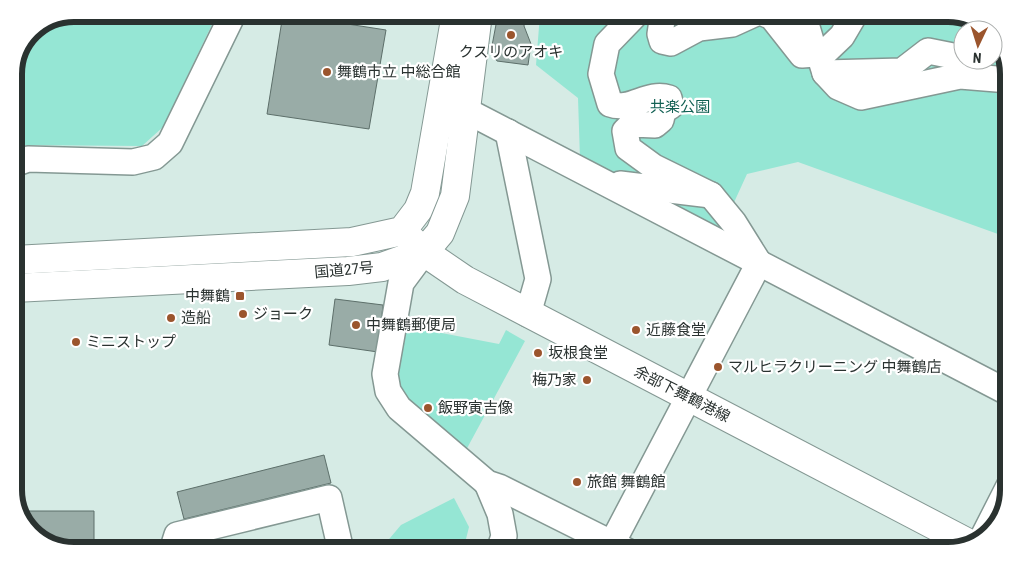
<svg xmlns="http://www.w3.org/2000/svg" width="1023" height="565" viewBox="0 0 1023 565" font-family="'Roboto Condensed','Noto Sans JP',sans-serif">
  <rect width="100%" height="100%" fill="#d6ebe5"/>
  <g fill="#95e6d4">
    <path d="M75 14H217L163 127 142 146 14 145V71L32 31Z"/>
    <path d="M540 14H948L979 22 987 30H963V60H993V36L1001 44 1009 71V238L798 162 747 174 720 233 580 159 578 98 536 65Z"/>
    <path d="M403 329 431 331 499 344 506 330 525 341 465 452 395 391Z"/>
    <path d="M454 498 469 527 463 551H379L401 525Z"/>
  </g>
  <g fill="#99aca7" stroke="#5d6f6a">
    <path d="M283 14 386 30 369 129 267 114Z"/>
    <path d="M498 14H526L524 26 531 44 528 65 497 61 491 51Z"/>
    <path d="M335 299 383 305 378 352 329 345Z"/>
    <path d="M324 455 331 483 184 519 177 492Z"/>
    <path d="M25 511H94V545H51L44 543 25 524Z"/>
  </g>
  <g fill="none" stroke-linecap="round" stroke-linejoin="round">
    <defs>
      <g id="minor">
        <path d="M663 14 660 34 662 41 671 43 699 28 732 24 754 14"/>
        <path d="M765 14 772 17 802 55 815 54 820 57 825 73 838 87 861 97 960 76 1009 80"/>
        <path d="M802 14 804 17 815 54"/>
        <path d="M820 57 842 36 855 14"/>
        <path d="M825 73 902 71 928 51 963 58"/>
        <path d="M467 111 1009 393"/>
        <path d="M508 132 538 279 528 314"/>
        <path d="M14 164 28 159 133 162 154 157 170 143 233 14"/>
        <path d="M620 184 711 195 654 167 628 148 625 131 632 124 655 125 661 120 663 111 671 106 669 98C647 91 631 112 610 104L601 74 607 44 636 14"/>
        <path d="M711 195 734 223 759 263"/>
        <path d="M424 252 401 283 385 374 388 391 399 408 487 483 499 487 627 551"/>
        <path d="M487 483 500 514 504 536 499 551"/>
        <path d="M981 541 1009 486"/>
        <path d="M172 551 177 535 329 498 341 551"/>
        <path d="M608 551 759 263"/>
      </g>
      <path id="major" d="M402 231 424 252 465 280 972 545"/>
      <g id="highway">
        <path d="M14 260 352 242 402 231 418 210 425 193 456 14"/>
        <path d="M14 288 348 271 382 267 424 252 440 233 455 196 478 14"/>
      </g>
    </defs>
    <use href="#minor" stroke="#849893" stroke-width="28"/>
    <use href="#major" stroke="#849893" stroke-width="30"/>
    <use href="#highway" stroke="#849893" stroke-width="30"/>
    <use href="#minor" stroke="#fff" stroke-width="25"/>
    <use href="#major" stroke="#fff" stroke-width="28"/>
    <use href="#highway" stroke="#fff" stroke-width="28"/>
  </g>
  <g fill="#9b552d" stroke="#fff" stroke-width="2">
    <circle cx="511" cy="35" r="5"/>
    <circle cx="327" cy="72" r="5"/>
    <rect x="235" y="291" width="10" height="10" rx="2.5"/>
    <circle cx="243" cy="314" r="5"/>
    <circle cx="171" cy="318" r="5"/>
    <circle cx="356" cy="325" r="5"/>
    <circle cx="636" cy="330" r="5"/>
    <circle cx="76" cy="342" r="5"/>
    <circle cx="538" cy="353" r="5"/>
    <circle cx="718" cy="367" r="5"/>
    <circle cx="587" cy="380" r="5"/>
    <circle cx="428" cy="408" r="5"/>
    <circle cx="577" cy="482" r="5"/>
  </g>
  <g text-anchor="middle" stroke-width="4.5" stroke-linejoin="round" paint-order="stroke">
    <g font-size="15" fill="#2a3230" stroke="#fff" text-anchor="start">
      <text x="511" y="57" text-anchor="middle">クスリのアオキ</text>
      <text x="337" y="77">舞鶴市立 中総合館</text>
      <text x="230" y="301" text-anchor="end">中舞鶴</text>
      <text x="253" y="319">ジョーク</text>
      <text x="181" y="323">造船</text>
      <text x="366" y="330">中舞鶴郵便局</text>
      <text x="646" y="335">近藤食堂</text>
      <text x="86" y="347">ミニストップ</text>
      <text x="548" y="358">坂根食堂</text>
      <text x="728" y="372">マルヒラクリーニング 中舞鶴店</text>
      <text x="577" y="385" text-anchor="end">梅乃家</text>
      <text x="438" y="413">飯野寅吉像</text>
      <text x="587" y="487">旅館 舞鶴館</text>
    </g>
    <g font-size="15" fill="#126154" stroke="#fff">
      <text x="680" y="112">共楽公園</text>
    </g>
    <g font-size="15" fill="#2a3230" stroke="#fff">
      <text transform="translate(344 270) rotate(-5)" y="5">国道27号</text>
      <text transform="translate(682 394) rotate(27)" y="5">余部下舞鶴港線</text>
    </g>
  </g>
  <path d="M0 0H1023V565H0ZM74 22H948A52 52 0 0 1 1000 74V490A52 52 0 0 1 948 542H74A52 52 0 0 1 22 490V74A52 52 0 0 1 74 22Z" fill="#fff" fill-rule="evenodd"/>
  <path fill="none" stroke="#2a3230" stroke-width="6" d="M74 22H948A52 52 0 0 1 1000 74V490A52 52 0 0 1 948 542H74A52 52 0 0 1 22 490V74A52 52 0 0 1 74 22Z"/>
  <g transform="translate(978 45) rotate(184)"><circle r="24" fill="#ffffff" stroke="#aaadac"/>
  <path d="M0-4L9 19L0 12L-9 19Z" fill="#9b552d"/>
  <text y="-8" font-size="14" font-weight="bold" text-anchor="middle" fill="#2a3230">N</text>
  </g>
</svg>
